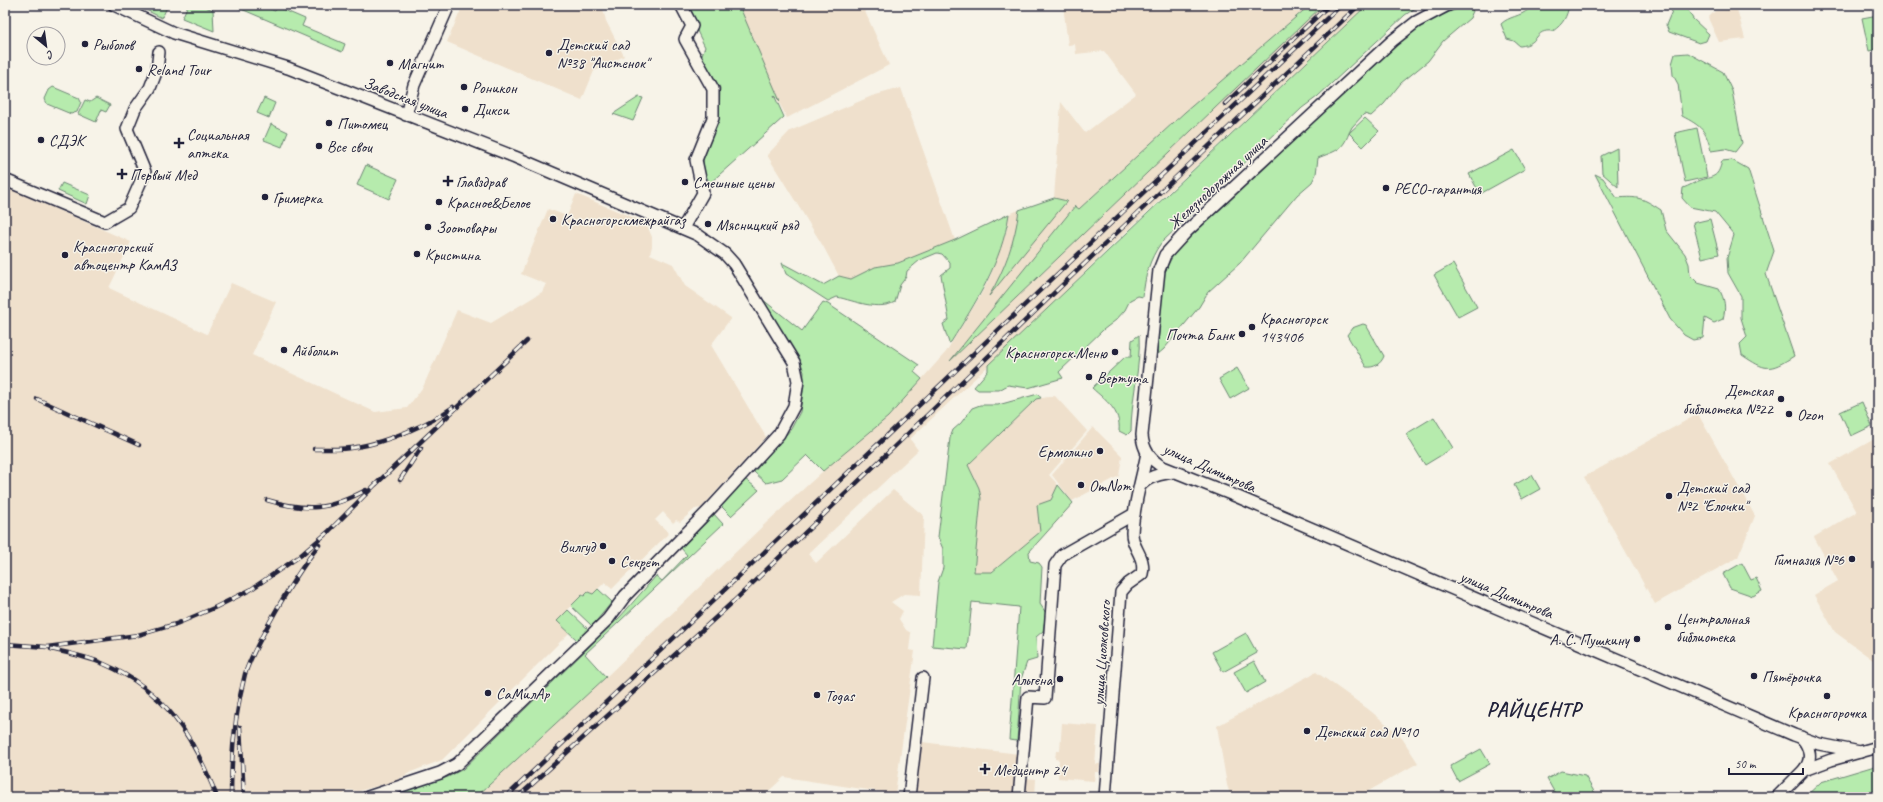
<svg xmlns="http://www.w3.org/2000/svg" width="1883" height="802" viewBox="0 0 1883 802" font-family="Caveat,sans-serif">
  <rect width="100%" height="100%" fill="#f7f3e8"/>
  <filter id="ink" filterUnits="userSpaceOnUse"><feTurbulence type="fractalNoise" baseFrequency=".025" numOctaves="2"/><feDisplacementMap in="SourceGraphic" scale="8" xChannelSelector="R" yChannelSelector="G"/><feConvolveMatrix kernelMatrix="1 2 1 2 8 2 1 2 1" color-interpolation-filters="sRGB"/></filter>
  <g filter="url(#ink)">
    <g fill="#efe0cc">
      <path d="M463 5 473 8 475 5H602L606 21 624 56 594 71 582 100 447 42Z"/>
      <path d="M728 5H862L889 65 787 118Z"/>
      <path d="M1063 5H1310L1185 112 1079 209 1075 206 953 358 1323 5H1367L1112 245 1016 340 910 439 918 450 808 554 816 563 893 490 924 516 921 595 904 594 891 602 903 611 899 619 906 630 911 633 909 650 915 651 895 794 784 777 762 797H737L733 793 729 797H476L606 677 766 523 832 463 888 417 946 352 980 296 990 277 1007 229 1009 214 1019 210 1016 234 999 279 991 293 1066 201 1054 198 1061 102 1085 133 1136 94 1104 51 1076 54 1075 44 1068 45Z"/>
      <path d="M1737 9 1745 39 1719 42 1708 18 1715 11Z"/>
      <path d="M901 88 955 240 898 263 875 267 851 279 839 276 823 246 767 155 790 131 872 96Z"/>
      <path d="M5 187 131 242 109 288 207 334 231 283 276 302 252 355 375 412 407 408 423 387 457 310 491 323 542 292 546 284 521 274 548 209 567 216 576 194 646 223 652 237V246L650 254 673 264 685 286 731 318 711 345 766 437 701 508 695 509 680 522 676 520 673 523 663 512 655 520 669 533 612 589 605 582 593 594 582 595 557 621 569 633 442 760 411 772 395 781 359 791 347 790 342 797H5Z"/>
      <path d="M1055 396 1087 431 1049 475 1058 485 1051 500 1037 506 1040 532 992 572H974L981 498 979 488 968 465 1036 399Z"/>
      <path d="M1698 414 1755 516 1738 557 1655 604 1584 477Z"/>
      <path d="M1093 427 1122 456 1119 476 1072 501 1052 475Z"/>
      <path d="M1878 437V666L1873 660 1835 632 1814 595 1838 581 1814 537 1857 512 1830 464Z"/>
      <path d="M1316 672 1368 709 1400 735 1418 763 1358 797H1231L1227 785 1217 726Z"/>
      <path d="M1062 723 1098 726 1095 764H1100L1099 772H1095L1094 781 1058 778 1059 760 1055 759 1056 751H1060Z"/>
      <path d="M922 742 1027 755 1025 778 1036 779 1035 797H916Z"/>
    </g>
    <g fill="#b6ebad" stroke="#6c8674">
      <path d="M136 5H168L162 18Z"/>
      <path d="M188 5H201L213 10 214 31 182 18Z"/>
      <path d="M232 5 254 7V5H261L275 11 277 7 305 19 302 26 345 44 342 52Z"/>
      <path d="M689 5H739L780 101 774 95 784 117 710 183 704 172 703 159 719 118 720 88 701 57 705 47 698 33Z"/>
      <path d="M1310 5H1323L950 361 1075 206 1079 209 1185 112Z"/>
      <path d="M1367 5H1420L1405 15 1317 97 1302 108 1161 243C1149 260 1145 276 1143 297L1138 296 1130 300 1125 310 1116 320 1103 330 1059 372 1063 378 1028 388 1008 385 999 390H978L974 387 988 371V365Z"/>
      <path d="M1468 5 1473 11 1470 18 1443 41 1428 61 1401 83 1384 104 1371 116 1364 114 1352 127 1349 133 1365 118 1379 131 1363 147 1349 133C1342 152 1334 151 1318 158L1316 174 1312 182 1297 195 1240 263 1208 292 1199 307 1164 349 1157 355 1164 273 1175 251 1260 170 1404 38 1434 18Z"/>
      <path d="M1529 5H1569C1567 17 1563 24 1553 31 1533 29 1541 44 1520 46L1514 41 1507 39 1501 24C1509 16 1520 17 1529 9Z"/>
      <path d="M1670 5H1685L1693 19 1709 34 1706 41 1699 43 1669 32 1666 25 1672 11Z"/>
      <path d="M1878 15V49L1869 51 1862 18Z"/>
      <path d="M1688 53 1723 72 1732 91 1742 143 1735 152 1725 149 1711 151C1706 130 1701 126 1682 116L1678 84 1673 75 1672 64 1675 54Z"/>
      <path d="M53 87 79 98 81 102 77 112 71 114 47 104 45 99 49 90Z"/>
      <path d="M639 97 643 98 633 121 613 114Z"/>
      <path d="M96 98 110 105 106 112 101 110 96 122 78 114 85 100 90 102Z"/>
      <path d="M264 98 275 103 269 118 257 113Z"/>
      <path d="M271 124 288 132 282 147 264 140Z"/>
      <path d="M1697 128 1707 177 1685 182 1675 133Z"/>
      <path d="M1617 148 1618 187 1602 173 1601 156Z"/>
      <path d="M1514 150 1525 169 1480 194 1469 174Z"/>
      <path d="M1732 160 1748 169 1774 251 1766 274 1794 356C1769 372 1766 371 1742 355L1740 344 1747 337 1741 318V296L1728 273 1727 258 1734 235 1715 212 1690 207 1682 198 1683 188C1689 186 1695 182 1701 180 1715 176 1718 177 1722 161Z"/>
      <path d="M366 165 398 179 389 199 357 185Z"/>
      <path d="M1595 174 1603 178 1617 198C1638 196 1643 198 1661 210L1666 230 1685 254 1689 264 1690 275 1698 283 1719 289C1725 300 1726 307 1723 319L1714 323 1705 318 1703 338 1693 340 1684 335 1670 319Z"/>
      <path d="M62 183 90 195 87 204 58 191Z"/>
      <path d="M1054 198 1067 201 989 296C1005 269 1015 241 1019 210Z"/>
      <path d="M1009 214C1002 262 976 302 951 342L949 343 943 324 949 320 941 275 950 268V263L942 254 937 253 920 260 907 271 906 277 900 285 895 302C877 311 855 301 837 297L828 301 786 274 782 263 823 285 839 276 851 279 875 267 898 263 955 240Z"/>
      <path d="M1710 219 1719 254 1702 258 1693 223Z"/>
      <path d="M1453 264 1477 307 1458 317 1434 275Z"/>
      <path d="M762 299 802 331 823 302 828 304 919 365 914 372 922 379 888 417 823 471 807 455 782 479 766 483 754 472 791 429 800 412 803 392 804 372 801 363Z"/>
      <path d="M1363 324 1366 325 1384 356C1381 364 1374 368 1366 367L1347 335 1352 328Z"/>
      <path d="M1139 335C1141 367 1131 399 1131 431L1127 435 1119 431C1121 410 1106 401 1092 388L1125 357H1131L1132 340Z"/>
      <path d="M1237 368 1249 388 1230 399 1219 379Z"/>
      <path d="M1038 394 1041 398 1036 399 968 465 979 488 981 498 974 572H992L1040 532 1037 505 1051 500 1058 485 1073 503 1029 552 1030 561 1039 563 1042 567 1040 604 1046 613 1043 631 1036 637 1037 659 1027 662 1021 679 1017 741 1009 740 1019 607 972 602 967 649 932 646 938 582 943 568V549L938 537 950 438 953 430 961 423 972 408 980 405H998Z"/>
      <path d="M1862 402 1872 426 1851 436 1840 412Z"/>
      <path d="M1434 417 1453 448 1425 465 1406 434Z"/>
      <path d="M1532 475 1540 489 1522 499 1514 485Z"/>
      <path d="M745 479 759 490 731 516 720 505Z"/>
      <path d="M712 512 723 524 585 654 606 677 476 797H383L448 777 463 769 620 617 656 576 662 581 687 555 681 548Z"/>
      <path d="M1742 563 1751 580 1756 578 1762 591 1753 596 1730 588 1723 574Z"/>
      <path d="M598 589 612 602 592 626 571 606 582 595 584 596 588 592 593 594Z"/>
      <path d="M568 610 589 630 578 641 557 621Z"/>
      <path d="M1246 633 1257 653 1223 672 1212 652Z"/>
      <path d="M1254 661 1265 682 1246 693 1234 672Z"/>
      <path d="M1481 749 1490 764 1458 781 1450 766Z"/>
      <path d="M1878 765V797H1805L1821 782Z"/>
      <path d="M1561 771 1585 776 1596 795 1593 797H1557L1547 779Z"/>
    </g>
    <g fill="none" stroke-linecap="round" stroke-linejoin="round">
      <defs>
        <g id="minor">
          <path d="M114 5 174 33 288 68 515 157 698 235 725 254 734 264 794 362 798 381 794 406 779 434 713 506 625 596 608 619 457 764 440 773 368 797"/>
          <path d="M681 5 692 26 685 39 713 89V118L696 160 703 193 683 228"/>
          <path d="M1448 5 1416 22 1392 41 1187 231 1165 255 1159 270 1142 435C1143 450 1150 460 1163 467L1238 497 1794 735 1819 744 1860 752"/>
          <path d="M406 115 414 85 449 5"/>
          <path d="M5 180 105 222 129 208 145 172 127 129 135 109 150 88 157 70 159 52"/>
          <path d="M1140 486C1148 476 1163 473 1176 472"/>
          <path d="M1801 737C1810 747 1813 759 1804 770"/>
          <path d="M909 797 923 678"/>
          <path d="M1019 797 1028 697 1045 698 1055 565 1062 555 1134 514"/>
          <path d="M1105 797 1121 592 1128 584 1142 574C1146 556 1132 549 1132 533 1133 506 1142 479 1147 453"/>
          <path d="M1777 797 1804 770 1831 760 1878 747"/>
        </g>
      </defs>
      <use href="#minor" stroke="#22223b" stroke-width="14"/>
      <use href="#minor" stroke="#f7f3e8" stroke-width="11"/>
      <defs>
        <g id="rail">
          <path d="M1225 104 1329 5"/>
          <path d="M37 399 139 445"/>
          <path d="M314 449C328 449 343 450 357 447 387 442 428 425 453 407"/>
          <path d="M400 480 421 448"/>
          <path d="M267 500C307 512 329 510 366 490"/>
          <path d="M5 644 47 647 138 635 176 624 214 608 250 590 300 556 328 532 375 485 527 341"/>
          <path d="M51 649C69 653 88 657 104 664 166 691 193 736 217 797"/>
          <path d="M240 727 244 797"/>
          <path d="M231 797C231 756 235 713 245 674 250 658 259 642 267 627 282 599 299 570 319 545"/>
          <path d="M506 797 1341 5"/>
          <path d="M518 797 734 601 1105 244 1359 5"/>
        </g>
      </defs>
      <use href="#rail" stroke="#22223b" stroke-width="4.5"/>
      <use href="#rail" stroke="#f7f3e8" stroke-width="3" stroke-dasharray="9" stroke-linecap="butt"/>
    </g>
  </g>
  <g fill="#22223b" stroke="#f7f3e8" stroke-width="1.5">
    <circle cx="85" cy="44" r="4"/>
    <circle cx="549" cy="53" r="4"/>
    <circle cx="390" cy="63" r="4"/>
    <circle cx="139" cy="69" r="4"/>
    <circle cx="464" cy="87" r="4"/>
    <circle cx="465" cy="109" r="4"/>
    <circle cx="329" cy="123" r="4"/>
    <circle cx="41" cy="140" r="4"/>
    <path d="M177 137h4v4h4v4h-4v4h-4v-4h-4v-4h4z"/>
    <circle cx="319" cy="146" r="4"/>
    <path d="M120 168h4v4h4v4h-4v4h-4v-4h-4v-4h4z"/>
    <path d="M446 175h4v4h4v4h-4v4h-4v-4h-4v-4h4z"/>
    <circle cx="685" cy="182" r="4"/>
    <circle cx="1386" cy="188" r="4"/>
    <circle cx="265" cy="197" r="4"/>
    <circle cx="439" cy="202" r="4"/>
    <circle cx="553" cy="219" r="4"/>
    <circle cx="708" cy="224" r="4"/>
    <circle cx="428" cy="227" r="4"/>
    <circle cx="417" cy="254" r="4"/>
    <circle cx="65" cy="255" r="4"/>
    <circle cx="1252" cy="327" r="4"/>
    <circle cx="1242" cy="334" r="4"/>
    <circle cx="284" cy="350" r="4"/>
    <circle cx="1115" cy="352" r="4"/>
    <circle cx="1089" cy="377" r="4"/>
    <circle cx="1781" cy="399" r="4"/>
    <circle cx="1789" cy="414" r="4"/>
    <circle cx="1100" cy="451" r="4"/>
    <circle cx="1081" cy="485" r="4"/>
    <circle cx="1669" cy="496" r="4"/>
    <circle cx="603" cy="546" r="4"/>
    <circle cx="1852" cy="559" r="4"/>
    <circle cx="612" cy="561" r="4"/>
    <circle cx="1668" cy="627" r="4"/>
    <circle cx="1637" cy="639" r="4"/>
    <circle cx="1754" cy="676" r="4"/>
    <circle cx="1060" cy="679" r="4"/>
    <circle cx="488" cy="693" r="4"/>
    <circle cx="817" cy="695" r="4"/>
    <circle cx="1827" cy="696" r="4"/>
    <circle cx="1307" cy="731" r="4"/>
    <path d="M983 763h4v4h4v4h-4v4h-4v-4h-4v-4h4z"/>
  </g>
  <g text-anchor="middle" stroke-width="3" stroke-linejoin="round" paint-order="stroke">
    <g font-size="16" fill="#22223b" stroke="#f7f3e8" text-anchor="start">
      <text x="93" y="50">Рыболов</text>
      <text x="557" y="50">Детский сад<tspan x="557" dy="18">№38 "Аистенок"</tspan></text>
      <text x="398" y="69">Магнит</text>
      <text x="147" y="75">Reland Tour</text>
      <text x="472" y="93">Роникон</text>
      <text x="473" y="115">Дикси</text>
      <text x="337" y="129">Питомец</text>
      <text x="187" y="140">Социальная<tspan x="187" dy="18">аптека</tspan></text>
      <text x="49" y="146">СДЭК</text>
      <text x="327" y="152">Все свои</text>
      <text x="130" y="180">Первый Мед</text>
      <text x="456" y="187">Главздрав</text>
      <text x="693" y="188">Смешные цены</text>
      <text x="1394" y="194">РЕСО-гарантия</text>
      <text x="273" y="203">Гримерка</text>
      <text x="447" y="208">Красное&amp;Белое</text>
      <text x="561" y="225">Красногорскмежрайгаз</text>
      <text x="716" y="230">Мясницкий ряд</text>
      <text x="436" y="233">Зоотовары</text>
      <text x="73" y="252">Красногорский<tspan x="73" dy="18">автоцентр КамАЗ</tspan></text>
      <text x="425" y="260">Кристина</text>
      <text x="1260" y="324">Красногорск<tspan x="1260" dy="18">143406</tspan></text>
      <text x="1234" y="340" text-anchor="end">Почта Банк</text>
      <text x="292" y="356">Айболит</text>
      <text x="1107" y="358" text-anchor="end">Красногорск.Меню</text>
      <text x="1097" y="383">Вертута</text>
      <text x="1773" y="396" text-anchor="end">Детская<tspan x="1773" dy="18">библиотека №22</tspan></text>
      <text x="1797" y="420">Ozon</text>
      <text x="1092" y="457" text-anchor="end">Ермолино</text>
      <text x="1089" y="491">OmNom</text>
      <text x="1677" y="493">Детский сад<tspan x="1677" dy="18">№2 "Елочки"</tspan></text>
      <text x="595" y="552" text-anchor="end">Вилгуд</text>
      <text x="1844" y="565" text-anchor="end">Гимназия №6</text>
      <text x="620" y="567">Секрет</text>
      <text x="1676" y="624">Центральная<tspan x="1676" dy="18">библиотека</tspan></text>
      <text x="1629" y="645" text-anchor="end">А. С. Пушкину</text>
      <text x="1762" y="682">Пятёрочка</text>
      <text x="1052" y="685" text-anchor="end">Альгена</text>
      <text x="496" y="699">СаМилАр</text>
      <text x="825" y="701">Togas</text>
      <text x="1827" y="718" text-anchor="middle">Красногорочка</text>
      <text x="1315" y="737">Детский сад №10</text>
      <text x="994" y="775">Медцентр 24</text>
    </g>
    <g font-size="16" fill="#22223b" stroke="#f7f3e8">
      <text transform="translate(406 97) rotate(21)" y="6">Заводская улица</text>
      <text transform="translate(1217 182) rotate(-43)" y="6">Железнодорожная улица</text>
      <text transform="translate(1210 467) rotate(24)" y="6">улица Димитрова</text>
      <text transform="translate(1507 594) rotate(23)" y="6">улица Димитрова</text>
      <text transform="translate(1101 653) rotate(-86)" y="6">улица Циолковского</text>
    </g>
    <g font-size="20" font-weight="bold" letter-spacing="1" fill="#22223b" stroke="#f7f3e8">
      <text x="1534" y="716">РАЙЦЕНТР</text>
    </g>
  </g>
  <rect width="1883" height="802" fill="none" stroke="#f7f3e8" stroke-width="20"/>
  <rect x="10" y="10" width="1863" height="782" fill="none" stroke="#22223b" stroke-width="1.5" filter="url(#ink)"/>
  <g transform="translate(46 46) rotate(151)"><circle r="19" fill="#f7f3e8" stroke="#a29fa3"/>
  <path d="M0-3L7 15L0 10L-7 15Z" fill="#22223b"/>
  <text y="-6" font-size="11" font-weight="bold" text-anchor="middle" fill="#22223b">С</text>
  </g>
  <path d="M1729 768v6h74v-6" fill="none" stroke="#22223b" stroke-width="2"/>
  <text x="1735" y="768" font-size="12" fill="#22223b" stroke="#f7f3e8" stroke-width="3" paint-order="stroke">50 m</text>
</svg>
